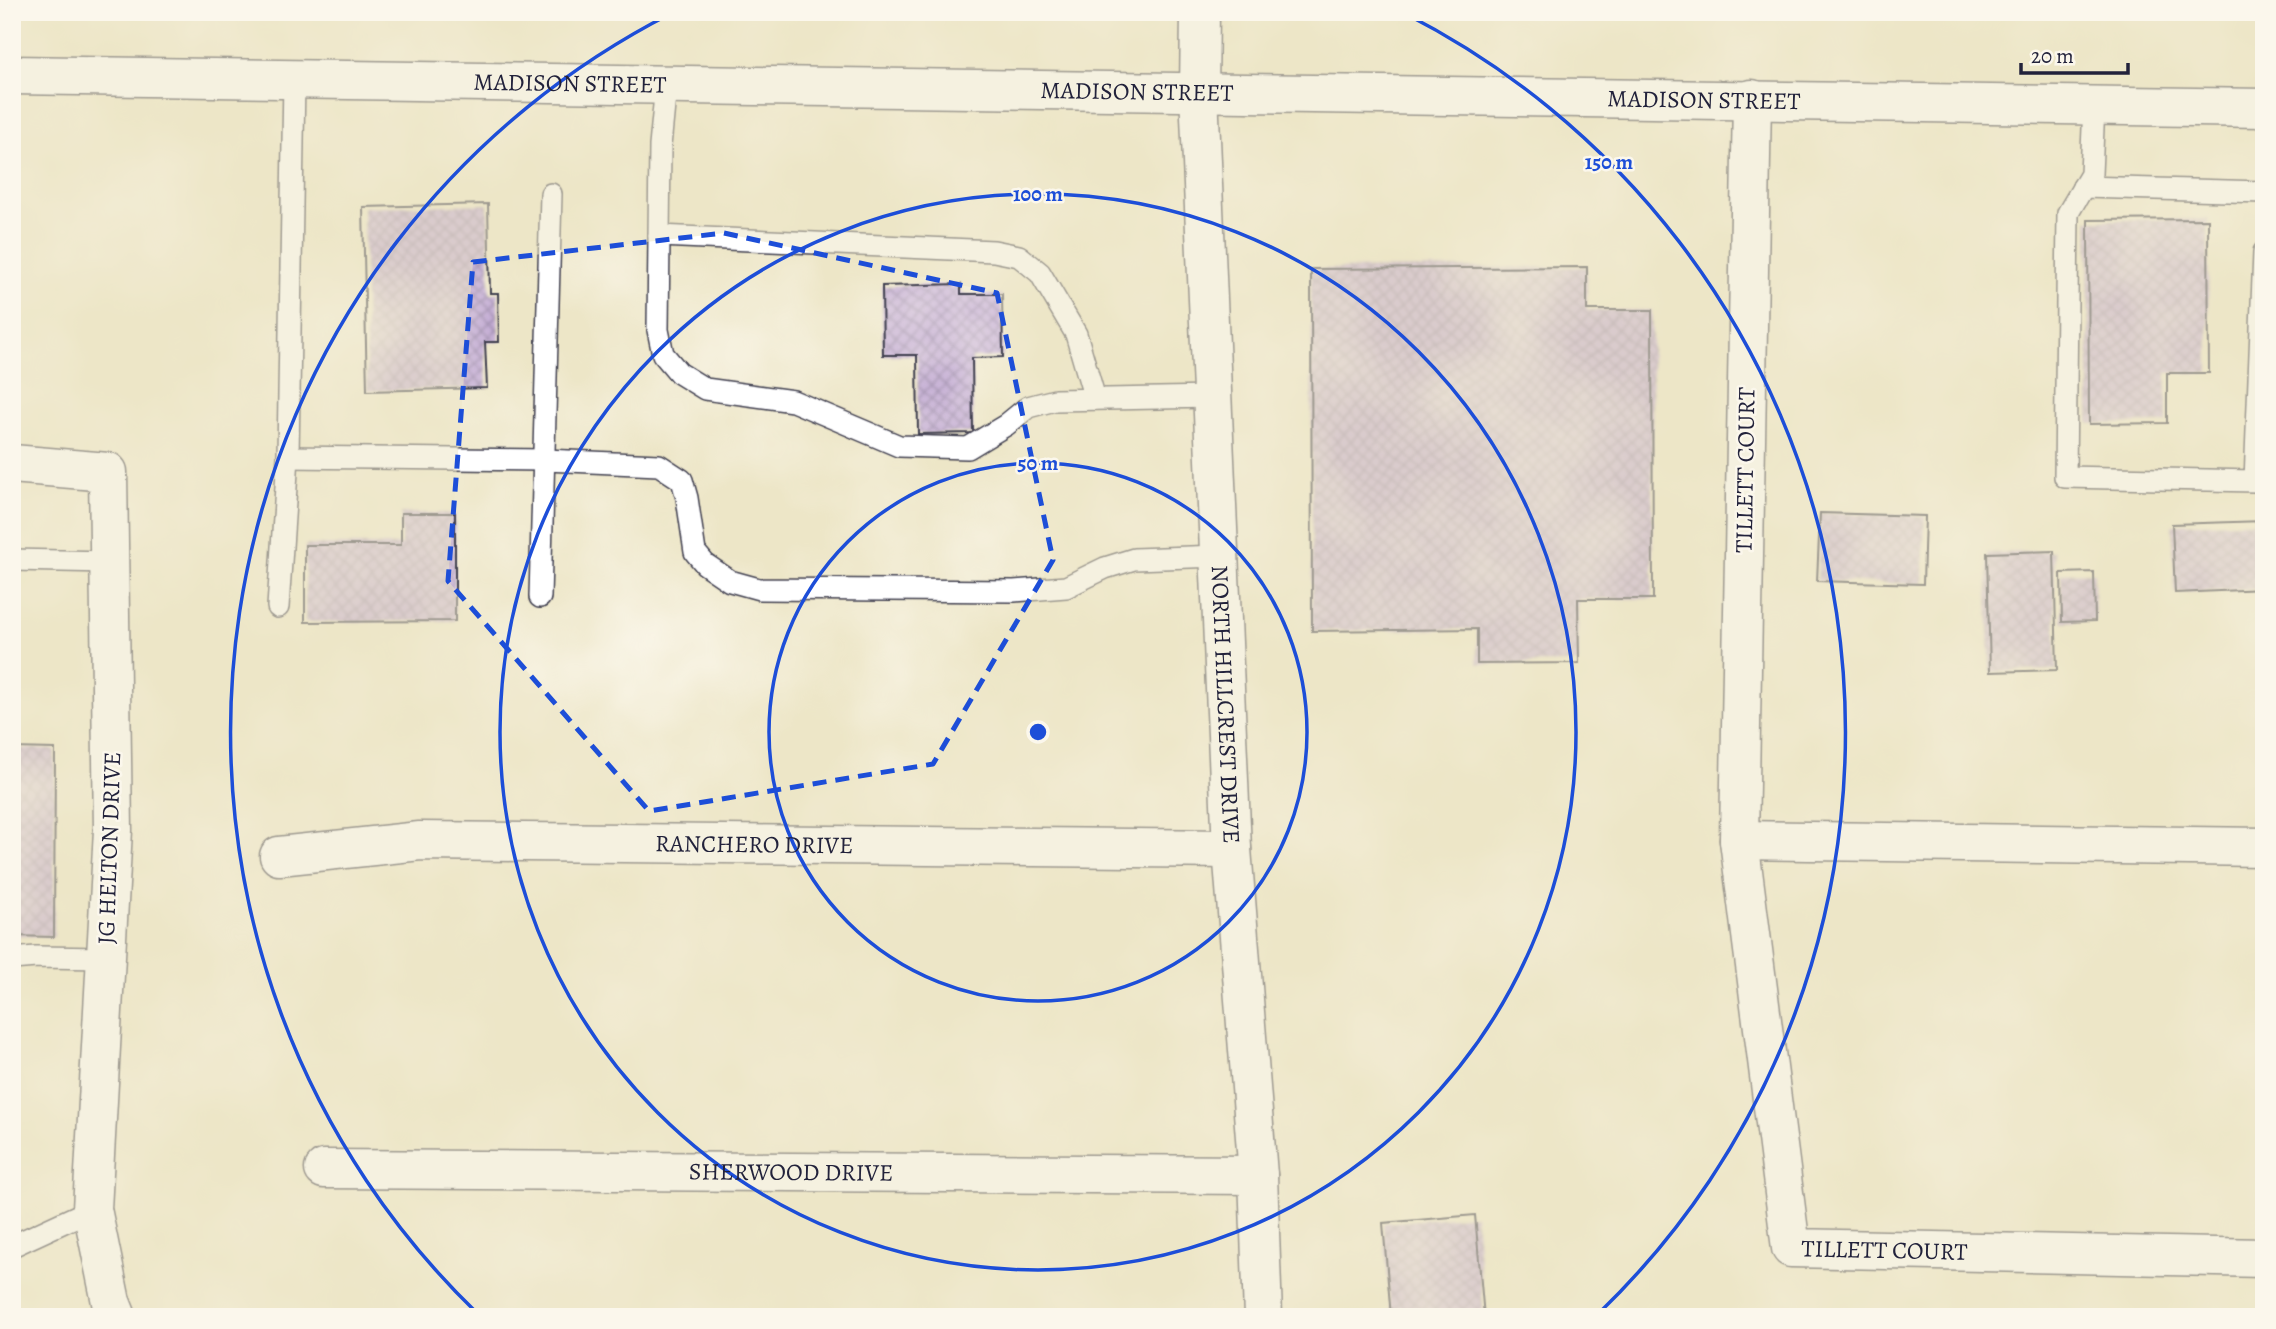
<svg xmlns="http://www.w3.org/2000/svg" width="2276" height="1329" viewBox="0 0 2276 1329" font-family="Alegreya,serif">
  <defs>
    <pattern id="building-cross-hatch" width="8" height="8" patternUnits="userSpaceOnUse" patternTransform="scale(1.75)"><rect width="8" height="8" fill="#c3acd4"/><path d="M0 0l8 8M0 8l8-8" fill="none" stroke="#9e8cad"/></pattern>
  </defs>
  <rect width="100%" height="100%" fill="#fbf7ec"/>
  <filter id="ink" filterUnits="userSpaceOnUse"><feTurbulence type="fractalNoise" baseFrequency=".0143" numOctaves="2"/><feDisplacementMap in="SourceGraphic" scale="14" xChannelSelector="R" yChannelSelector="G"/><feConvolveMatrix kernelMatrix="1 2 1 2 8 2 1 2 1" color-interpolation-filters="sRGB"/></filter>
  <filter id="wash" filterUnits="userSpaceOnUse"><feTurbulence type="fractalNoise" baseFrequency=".00686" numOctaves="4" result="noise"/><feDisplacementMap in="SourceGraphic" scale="28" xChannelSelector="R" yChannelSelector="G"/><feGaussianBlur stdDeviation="1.57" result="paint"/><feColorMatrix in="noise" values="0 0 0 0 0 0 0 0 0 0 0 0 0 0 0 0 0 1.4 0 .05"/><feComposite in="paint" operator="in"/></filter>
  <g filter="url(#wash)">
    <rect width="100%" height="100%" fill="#ede6c7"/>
    <g id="blocks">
      <g fill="url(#building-cross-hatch)">
        <path d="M488 204 490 293H498L499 342H485L487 388 367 391 363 207Z"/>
        <path d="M2208 219 2209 373H2167V423L2089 424 2088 220Z"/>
        <path d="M1587 267V310H1652L1653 599H1578L1579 663 1477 664V629L1312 631 1311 269Z"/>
        <path d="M961 284V294H1002L1003 357 972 358 973 433 918 434 917 355H883L882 286Z"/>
        <path d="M401 513H455V621L305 622V545H401Z"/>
        <path d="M1820 513 1925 516 1923 584 1817 581Z"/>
        <path d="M2264 521V589L2175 593 2172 524Z"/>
        <path d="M2054 551 2057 670 1990 672 1987 553Z"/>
        <path d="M2094 572 2095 621 2062 622 2061 573Z"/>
        <path d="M12 748 55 749 54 937 12 936Z"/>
        <path d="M1475 1215 1484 1317H1391L1383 1223Z"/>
      </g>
    </g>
  </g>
  <g filter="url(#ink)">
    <use href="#blocks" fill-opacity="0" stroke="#403f50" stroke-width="2"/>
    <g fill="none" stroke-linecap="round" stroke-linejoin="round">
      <defs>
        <g id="lane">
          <path d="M666 85 660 146 658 330 663 354 679 373 705 389 793 401 899 446 968 448 1006 425 1028 407 1055 400 1212 397"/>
          <path d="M2094 105 2091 174 2068 213 2065 477 2255 481 2264 252"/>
          <path d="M2083 187 2264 192"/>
          <path d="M659 236 994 251 1019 256 1040 273 1076 334 1095 399"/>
          <path d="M288 457 545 460 659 465 682 480 687 498 695 552 705 564 730 581 759 589 1014 591 1066 587 1105 568 1134 559 1219 556"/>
          <path d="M12 560 109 562"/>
          <path d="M540 597 551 194"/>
          <path d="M278 607 288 457 294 79"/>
          <path d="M12 959 36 957 106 958"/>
          <path d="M12 1246 92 1209"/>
        </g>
        <g id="street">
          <path d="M1199 93 1200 12"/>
          <path id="s1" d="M1752 99 1739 840 1791 1248 2264 1258"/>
          <path d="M12 464 108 472 113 830 92 1209 111 1302 117 1317"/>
          <path d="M1739 840 2264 847"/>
          <path id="s2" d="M279 856 420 841 1232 849"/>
          <path id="s3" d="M324 1169 1258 1175"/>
        </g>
        <g id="secondary">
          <path id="s4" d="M1199 93 1232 849 1258 1175 1263 1317"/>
        </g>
        <g id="primary">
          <path id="s5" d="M12 75 2264 108"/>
        </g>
      </defs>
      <use href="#lane" stroke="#403f50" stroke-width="24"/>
      <use href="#street" stroke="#403f50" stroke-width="41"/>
      <use href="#secondary" stroke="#403f50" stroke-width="41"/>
      <use href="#primary" stroke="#403f50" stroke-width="41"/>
      <use href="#lane" stroke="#fff" stroke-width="21"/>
      <use href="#street" stroke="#fff" stroke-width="38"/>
      <use href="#secondary" stroke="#fff" stroke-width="38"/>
      <use href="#primary" stroke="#fff" stroke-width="38"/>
    </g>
  </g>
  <path d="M0 0H2276V1329H0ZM724 233 997 293 1053 560 933 764 649 811 448 581 473 262Z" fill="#ede6c7" fill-opacity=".55" fill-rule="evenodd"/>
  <path fill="none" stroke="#1d4ed8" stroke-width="5" stroke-dasharray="14 9" stroke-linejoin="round" d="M724 233 997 293 1053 560 933 764 649 811 448 581 473 262Z"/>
  <g fill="none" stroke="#1d4ed8" stroke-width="3.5">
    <circle cx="1038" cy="732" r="269"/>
    <circle cx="1038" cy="732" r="538"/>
    <path d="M477 1313A807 807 0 0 1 672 13M1404 13A807 807 0 0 1 1599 1313"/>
  </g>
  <g text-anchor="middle" stroke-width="5" stroke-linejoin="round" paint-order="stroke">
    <g font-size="24" fill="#22223b" stroke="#fbf7ec">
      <text dy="8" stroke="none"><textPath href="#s5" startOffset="558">MADISON STREET</textPath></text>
      <text dy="8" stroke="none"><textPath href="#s5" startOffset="1125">MADISON STREET</textPath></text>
      <text dy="8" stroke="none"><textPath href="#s5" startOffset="1692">MADISON STREET</textPath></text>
      <text transform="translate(1745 470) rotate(-89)" y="8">TILLETT COURT</text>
      <text dy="8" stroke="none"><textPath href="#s4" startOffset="612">NORTH HILLCREST DRIVE</textPath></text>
      <text dy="8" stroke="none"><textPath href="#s2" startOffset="476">RANCHERO DRIVE</textPath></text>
      <text transform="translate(109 848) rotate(-88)" y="8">JG HELTON DRIVE</text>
      <text dy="8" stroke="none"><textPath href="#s3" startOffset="467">SHERWOOD DRIVE</textPath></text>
      <text dy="8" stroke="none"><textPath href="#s1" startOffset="1246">TILLETT COURT</textPath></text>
    </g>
  </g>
  <circle cx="1038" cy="732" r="10" fill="#1d4ed8" stroke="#fbf7ec" stroke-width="3.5"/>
  <g font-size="21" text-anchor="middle" font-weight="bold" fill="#1d4ed8" stroke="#fbf7ec" stroke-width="5" stroke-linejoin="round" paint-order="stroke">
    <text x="1609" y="169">150 m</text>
    <text x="1038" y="201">100 m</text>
    <text x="1038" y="470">50 m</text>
  </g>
  <rect width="2276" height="1329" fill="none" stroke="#fbf7ec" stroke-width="42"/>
  <path d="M2021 63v10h107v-10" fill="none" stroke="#22223b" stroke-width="3.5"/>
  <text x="2031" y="63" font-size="21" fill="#22223b" stroke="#fbf7ec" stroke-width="5" paint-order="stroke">20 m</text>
</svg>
